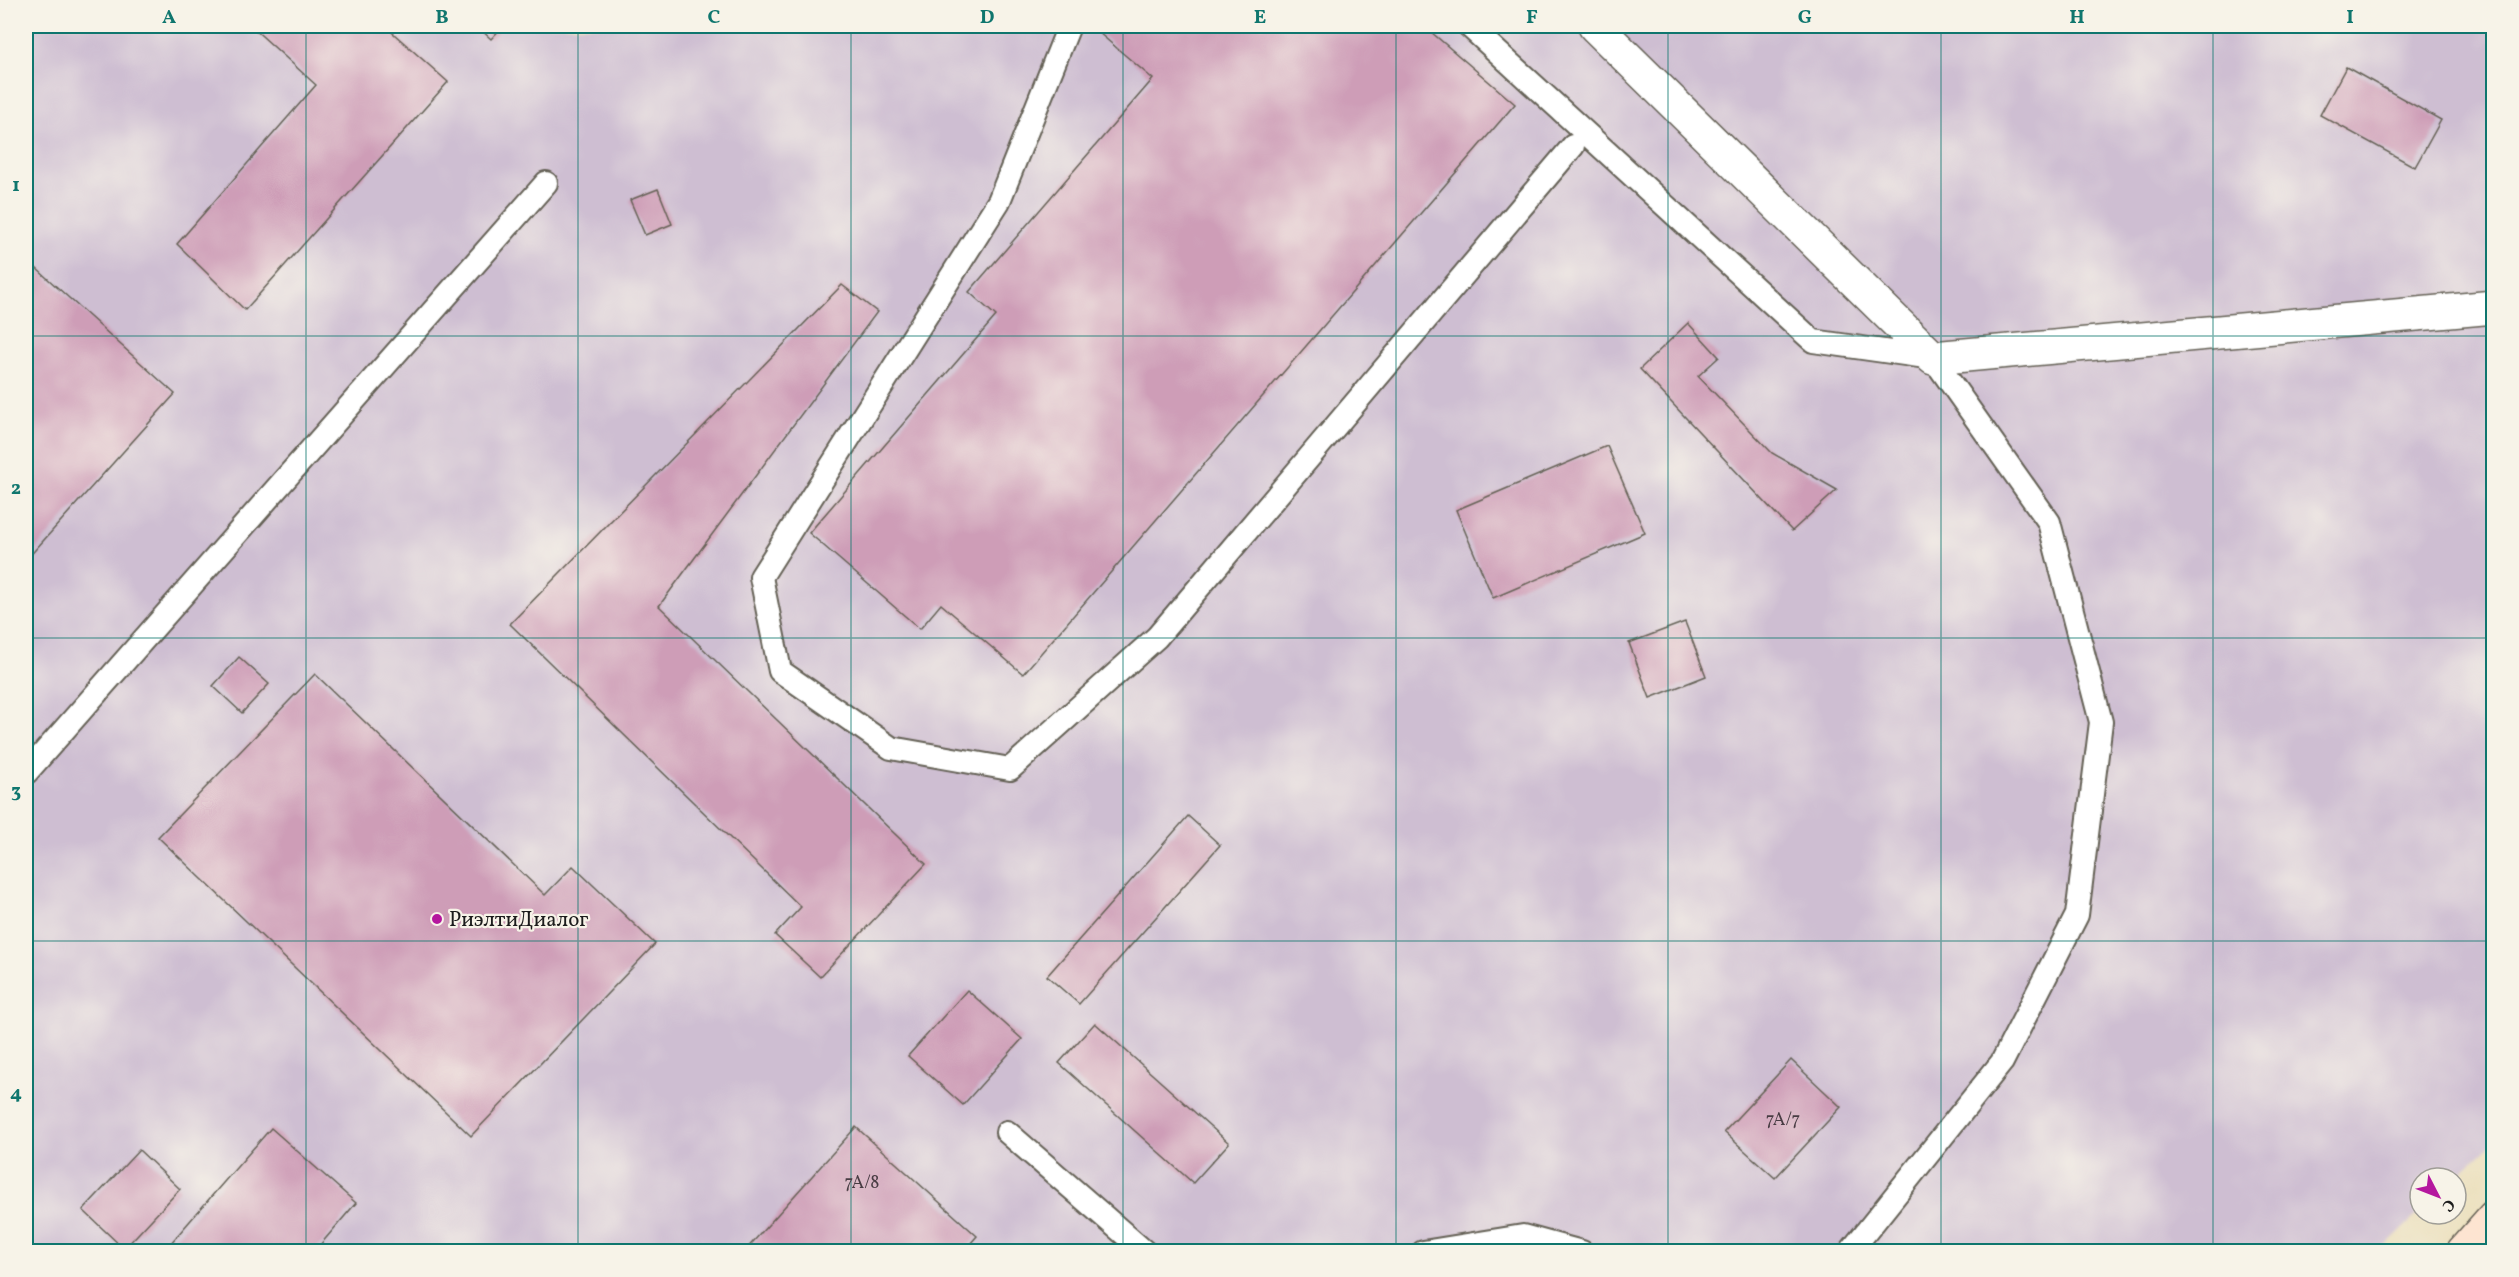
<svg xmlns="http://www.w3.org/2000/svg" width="2519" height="1277" viewBox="0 0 2519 1277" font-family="Vollkorn,serif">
  <rect width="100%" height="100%" fill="#f7f3e8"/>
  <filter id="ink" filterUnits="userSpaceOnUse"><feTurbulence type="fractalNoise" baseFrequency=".0167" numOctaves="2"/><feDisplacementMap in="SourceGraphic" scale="12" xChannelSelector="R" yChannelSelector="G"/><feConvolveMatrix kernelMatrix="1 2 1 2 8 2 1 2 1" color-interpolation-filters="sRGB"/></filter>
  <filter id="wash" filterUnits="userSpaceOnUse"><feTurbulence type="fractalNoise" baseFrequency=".008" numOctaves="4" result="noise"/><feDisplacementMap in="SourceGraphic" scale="24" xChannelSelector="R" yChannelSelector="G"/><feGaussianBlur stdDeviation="1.35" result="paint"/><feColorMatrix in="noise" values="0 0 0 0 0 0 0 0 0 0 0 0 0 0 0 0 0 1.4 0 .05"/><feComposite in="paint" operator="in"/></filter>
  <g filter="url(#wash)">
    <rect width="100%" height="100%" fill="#ebdfbb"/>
    <path fill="#cebed2" d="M26 26H2493V1142L2455 1178H2420V1212L2379 1252 26 1251Z"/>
    <g id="blocks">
      <g fill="#ce9db7">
        <path d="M251 26H385L448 82 245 310 177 244 316 85Z"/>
        <path d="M477 26H503L491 39Z"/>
        <path d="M1091 26H1424L1515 104 1023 674 941 604 920 629 809 533 996 316 969 292 1153 79Z"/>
        <path d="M2346 67 2441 120 2415 167 2320 115Z"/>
        <path d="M658 189 672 224 645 235 630 200Z"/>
        <path d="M26 259 175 394 26 560Z"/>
        <path d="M842 285 877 312 659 606 926 864 820 977 775 935 801 907 510 624Z"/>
        <path d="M1688 323 1719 357 1698 376 1772 453 1837 490 1792 531 1640 369Z"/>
        <path d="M1607 446 1645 533 1493 598 1456 510Z"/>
        <path d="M1685 622 1706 676 1650 698 1629 643Z"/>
        <path d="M239 657 269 684 242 713 213 686Z"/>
        <path d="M315 674 545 895 573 866 655 944 471 1136 158 837Z"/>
        <path d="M1188 816 1220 845 1079 1004 1047 976Z"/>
        <path d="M967 990 1022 1039 963 1105 908 1056Z"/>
        <path d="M1095 1023 1229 1143 1193 1183 1059 1063Z"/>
        <path d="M1791 1060 1841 1107 1775 1178 1724 1132Z"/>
        <path d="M856 1127 977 1236 963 1252H744Z"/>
        <path d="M271 1128 356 1203 314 1252H163Z"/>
        <path d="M139 1150 180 1189 124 1249 83 1210Z"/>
      </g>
    </g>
  </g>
  <g filter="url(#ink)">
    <use href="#blocks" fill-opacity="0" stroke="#646054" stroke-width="1.5"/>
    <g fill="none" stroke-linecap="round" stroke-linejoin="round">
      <defs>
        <g id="lane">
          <path d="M1069 26 999 201 761 577 780 671 891 748 1010 769 1157 637 1573 146"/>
          <path d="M1469 26 1813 341 1933 358 2049 522 2101 722 2077 915 2002 1062 1850 1252"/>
          <path d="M26 773 546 183"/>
          <path d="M1007 1132 1145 1252"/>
          <path d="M1423 1252 1523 1236 1582 1252"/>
        </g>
        <path id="street" d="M1595 26 1933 358 2494 307"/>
        <path id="secondary" d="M2463 1252 2494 1217"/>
      </defs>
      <use href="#lane" stroke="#646054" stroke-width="26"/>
      <use href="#street" stroke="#646054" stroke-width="36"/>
      <use href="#secondary" stroke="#646054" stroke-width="36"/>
      <use href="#lane" stroke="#fff" stroke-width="22"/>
      <use href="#street" stroke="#fff" stroke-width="33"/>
      <use href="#secondary" stroke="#fde4d1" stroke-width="33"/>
    </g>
  </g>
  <path fill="none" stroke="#0f766e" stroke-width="1.5" stroke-opacity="0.55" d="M306 26V1252M578 26V1252M851 26V1252M1123 26V1252M1396 26V1252M1668 26V1252M1941 26V1252M2213 26V1252M26 336H2494M26 638H2494M26 941H2494"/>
  <circle fill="#b5179e" stroke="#f7f3e8" stroke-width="2" cx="437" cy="919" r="6"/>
  <g text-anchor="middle" stroke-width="4.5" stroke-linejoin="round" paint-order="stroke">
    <g font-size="18" fill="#483c43">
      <text x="1783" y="1125">7А/7</text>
      <text x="862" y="1188">7А/8</text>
    </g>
    <g font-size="21" fill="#1c1c1c" stroke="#f7f3e8" text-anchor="start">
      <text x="449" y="926">РиэлтиДиалог</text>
    </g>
  </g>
  <rect width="2519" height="1277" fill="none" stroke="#f7f3e8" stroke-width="66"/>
  <g transform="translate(2438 1196) rotate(132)"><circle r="28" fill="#f7f3e8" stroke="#9f9d96" stroke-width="1.5"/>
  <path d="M0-4.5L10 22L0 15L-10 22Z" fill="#b5179e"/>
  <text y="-9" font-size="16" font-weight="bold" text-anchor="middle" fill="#1c1c1c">С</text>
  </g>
  <rect x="33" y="33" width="2453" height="1211" fill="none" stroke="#0f766e" stroke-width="2"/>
  <g font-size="20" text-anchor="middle" font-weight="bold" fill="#0f766e">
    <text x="169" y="23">A</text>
    <text x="442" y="23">B</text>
    <text x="714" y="23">C</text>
    <text x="987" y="23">D</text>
    <text x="1260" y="23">E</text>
    <text x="1532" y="23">F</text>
    <text x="1805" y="23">G</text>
    <text x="2077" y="23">H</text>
    <text x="2350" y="23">I</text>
    <text x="16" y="191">1</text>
    <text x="16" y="494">2</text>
    <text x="16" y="797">3</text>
    <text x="16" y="1099">4</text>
  </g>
</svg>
